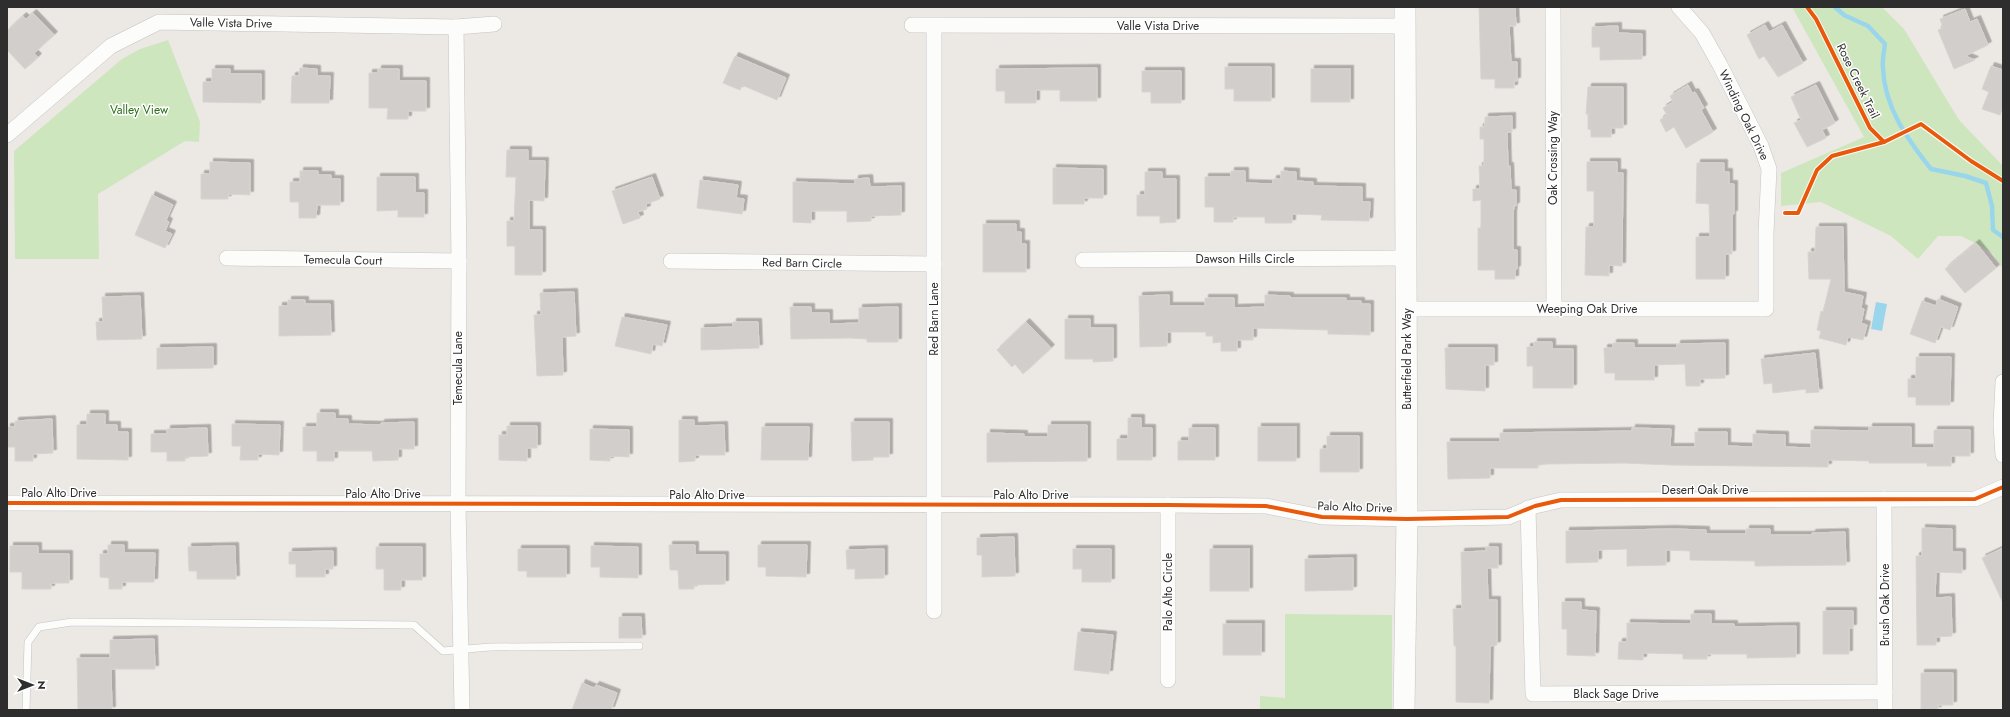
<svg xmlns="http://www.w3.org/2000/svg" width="2010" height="717" viewBox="0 0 2010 717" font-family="Jost,sans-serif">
  <defs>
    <filter id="shadow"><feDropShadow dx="3.5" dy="-3.5" stdDeviation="0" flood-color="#0004"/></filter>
  </defs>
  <rect width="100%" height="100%" fill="#ece8e4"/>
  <g fill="#cee6be">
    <path d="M1792 7H1882L1904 29 1959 120 2003 166V269L1993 254 1977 244 1961 236H1938L1918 259 1891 236 1821 202 1781 206V173L1864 137Z"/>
    <path d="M168 40 200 122 199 142 185 141 98 194 99 259H15L14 151 122 59 140 49Z"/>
    <path d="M1285 614 1392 615V710H1260V696L1285 698Z"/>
  </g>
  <path fill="#99d6ec" d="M1876 302 1887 304 1882 331 1871 329Z"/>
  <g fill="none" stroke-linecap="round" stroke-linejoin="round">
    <path stroke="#99d6ec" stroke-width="4.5" d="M1835 7 1844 15 1868 26 1885 44C1884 52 1882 60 1883 68 1884 107 1908 140 1931 169L1965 176 1986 183 1992 206 1993 230 2003 237"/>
  </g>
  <g fill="#d1cecb" stroke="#d7d4d0" filter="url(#shadow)">
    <path d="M1479 7H1515L1516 26H1509L1511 62H1517V81H1514V88H1495V79H1481Z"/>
    <path d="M1965 9 1970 22 1977 19 1988 45 1965 56 1975 60 1954 69 1938 30 1943 28 1940 19Z"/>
    <path d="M33 13 54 35 34 53 38 57 25 69 7 50V31L23 16 26 19Z"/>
    <path d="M1765 25 1769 32 1782 25 1803 63 1778 77 1764 56 1759 59 1747 35Z"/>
    <path d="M1618 26V33L1642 34V59L1600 60V47H1592V27Z"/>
    <path d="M735 56 786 78 777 100 742 85 740 90 723 83Z"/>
    <path d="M1991 66 2003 70V106L2000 115 1982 109 1989 92 1982 89Z"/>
    <path d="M1225 67H1271V101H1234V89H1225Z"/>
    <path d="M300 68 317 69V76H330L329 103H291L292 76H299Z"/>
    <path d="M1097 68V101H1060V90H1036V103H1005V91H996V69Z"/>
    <path d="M212 69H230V74H261V103L203 102V82H212Z"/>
    <path d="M378 69H399V81H426V111H408V119H387L388 108H369V73H378Z"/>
    <rect x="1311" y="69" width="39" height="33"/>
    <path d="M1142 71H1181V103H1151V92H1142Z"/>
    <path d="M1688 85 1692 93 1695 92 1704 108 1701 110 1713 132 1686 148 1674 127 1666 132 1660 120 1667 115 1663 108 1673 102 1670 96Z"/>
    <path d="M1816 85 1835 123 1822 130 1826 138 1807 147 1794 123 1801 120 1791 97Z"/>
    <path d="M1588 87H1623V128H1611V137H1591V130L1588 129V114H1586Z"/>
    <path d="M1512 116V132H1507L1508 166H1510L1511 190H1516V206H1514L1513 215V250H1517V269L1515 270V279H1495V270H1478V228H1481V200L1473 201V189H1480L1479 166H1484V139H1480V127H1485V117Z"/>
    <path d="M507 150H528V161H545L544 201 529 200V230H542V275H515V246H507V221H514L516 177H506Z"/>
    <path d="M210 162 250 163V195L228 194V199H201V174H210Z"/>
    <path d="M1587 162H1617V173H1623L1622 266 1609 265V276L1585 275 1586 227H1594V191H1587Z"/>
    <path d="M1697 163H1724V172H1729V184H1734V214H1732V254H1725V279H1696V237H1710L1709 204 1696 203Z"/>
    <path d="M1053 168 1103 169V198H1084V204H1053Z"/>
    <path d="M300 171H318V175H331V179H340V205H317L316 218H299V202H290V182H300Z"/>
    <path d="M1231 171H1245V183L1273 184V179H1281V171L1296 172V181L1313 182V186L1362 187V202H1370L1369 221 1321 220 1322 215 1292 214V223H1265V217H1233V222H1214V207H1205V177H1231Z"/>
    <path d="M1145 172H1162V179H1176V222L1160 223V216H1137V195H1145Z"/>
    <path d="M377 177H415V193H424V217H398V210L377 211Z"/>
    <path d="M652 177 660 199 646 204 647 209 638 212 640 218 623 224 612 191Z"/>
    <path d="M869 178 870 187 901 186V215L871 216V221L847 222V211H811V223L793 222V182L855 184V179Z"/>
    <path d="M700 180 738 185 736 198 744 199 742 214 697 208Z"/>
    <path d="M152 195 173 205 166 220 169 222 165 231 172 234 165 248 135 235Z"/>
    <path d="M983 224H1016V232H1021V244H1026V272H983Z"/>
    <path d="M1816 227H1843L1844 292 1863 296 1861 308 1864 309 1861 323 1867 325 1863 340 1848 337 1846 345 1819 338 1821 331 1817 330 1821 311 1823 312 1831 279H1809L1808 252H1815Z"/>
    <path d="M1976 243 1996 268 1965 293 1945 269Z"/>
    <path d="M574 292 576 336 562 337 563 375 537 376 534 315H541L540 293Z"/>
    <path d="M1169 295V306H1205V298H1234V308L1265 307V295L1290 296V298H1346V301H1361V304H1370V335L1328 334V330L1253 328V340H1237V351H1221V342L1213 343V336H1206V332H1167V346L1140 347 1139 296Z"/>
    <path d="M140 296 142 339 97 340 96 322H103L102 297Z"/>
    <path d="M1938 299 1958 307 1950 330 1941 327 1935 343 1910 334 1922 301 1936 306Z"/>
    <path d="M288 300H305V304H330L331 335 279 336V306H288Z"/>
    <path d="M790 307H811V313H829V324L859 323V308L898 307V342H867V339L850 338 791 339Z"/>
    <path d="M622 317 667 325 662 346 653 344 651 354 615 346Z"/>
    <path d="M1065 319H1090V328H1113V361L1093 362V359H1065Z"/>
    <path d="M733 322H758L759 348 701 350V328L733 327Z"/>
    <path d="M1026 322 1051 348 1023 374 1015 364 1012 367 997 350Z"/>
    <path d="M1534 342H1552V349H1573V388H1533V366H1527V347H1534Z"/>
    <path d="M1613 343H1634V348H1677V344L1725 343V378L1700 379V386H1686L1685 364 1654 365V380H1615V373H1605L1604 348H1613Z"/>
    <path d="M213 347V368L157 369V348Z"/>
    <path d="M1445 348H1494V365H1485V391L1446 389Z"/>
    <path d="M1815 353 1819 392 1806 393V389L1773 393 1772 383 1764 384 1761 359Z"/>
    <path d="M1916 357H1951L1950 405H1916V397H1908V379H1916Z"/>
    <path d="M317 413H335V419H348V424L381 425V423L414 422V449H398V460L373 461 372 451H334V461H317V451H303V427H317Z"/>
    <path d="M87 414H105V425H117V432H128V460L77 459V425H87Z"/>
    <path d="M1128 418H1141V428H1152V460H1117V439H1128Z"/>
    <path d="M52 419 53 453 33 454V461H15V447H7V427H15V421Z"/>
    <path d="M679 420H694V426L724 425 725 455H695V461L679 462Z"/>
    <path d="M851 422H889V457H873V460L852 461Z"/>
    <path d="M232 424 280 425 279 455 258 454V460H240L241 446H232Z"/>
    <path d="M1048 425H1087V461L987 462V433L1024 434V437H1048Z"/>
    <path d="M507 426H537V448H527V461L499 460V435H507Z"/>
    <path d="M762 427H809L808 460H761Z"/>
    <rect x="1258" y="427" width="38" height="34"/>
    <path d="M1869 427H1911V448H1934V430H1970V456H1951V466H1927V463H1869V461L1828 460V467L1670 465 1624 463 1547 464 1538 465V468H1490V478L1448 479 1447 442H1500V433L1632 431V428L1671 429 1670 447H1695V432H1727V446L1753 447V434L1785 435V447L1811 448V430L1869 431Z"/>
    <path d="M207 428 208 456 185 457V461H167V452H151V434H167V429Z"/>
    <path d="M1189 428H1215V460H1178V441H1189Z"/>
    <path d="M590 429 629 430V457L610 456V461L590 460Z"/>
    <path d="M1327 436H1359V472H1320V449H1327Z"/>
    <path d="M1922 528 1952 529V552H1962V573L1936 572 1935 598 1951 597 1952 636 1936 637V645H1917L1916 556H1922Z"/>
    <path d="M1672 529 1706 530V534H1746V529H1770V535H1812V533L1845 532 1846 565 1755 566V561L1690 560V551L1666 550V565L1627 566V549L1598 550V562L1566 563V531Z"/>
    <path d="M1014 537 1015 576 982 577V555H977V538Z"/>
    <path d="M108 545H124V553H155L154 582H122V589H109V578L100 577V554H108Z"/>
    <path d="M669 545H695V555H725V584L694 585V589H679L678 570H670Z"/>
    <path d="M758 545H807L806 577 766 576V567H758Z"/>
    <path d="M10 546H38V554H69V583H51V589H22V572H10Z"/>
    <path d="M235 546 236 579H197V571H189L188 547Z"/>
    <path d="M591 546 638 547V578L600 577V567H591Z"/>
    <path d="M376 547H422V580H401V590H384V569H376Z"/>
    <path d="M1486 547H1498V568H1487L1488 600H1497V645L1490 646 1489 703 1456 702V646H1454L1453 609H1462L1461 552 1486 551Z"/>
    <path d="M2003 548V603L1982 558Z"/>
    <path d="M518 549H566V577H527V571H518Z"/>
    <path d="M884 549V578L855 579V569H847L846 550Z"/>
    <path d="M1073 549H1111V582H1082V569H1073Z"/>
    <rect x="1210" y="549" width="39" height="42"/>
    <path d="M333 551V569H325V577H296V564H289V552Z"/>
    <path d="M1353 558V590L1305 591V559Z"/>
    <path d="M1562 602H1581V610L1596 611 1595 656 1567 655V629H1562Z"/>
    <path d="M1823 611H1853V628H1849V654H1823Z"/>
    <path d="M1691 614H1711V624H1734V627L1796 626V657L1747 658V654H1707V659H1683V654L1643 653V660L1618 659 1619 642H1627V623L1691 624Z"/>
    <path d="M619 617H641L642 638H619Z"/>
    <rect x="1223" y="624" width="38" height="31"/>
    <path d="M1078 632 1113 635 1109 674 1074 670Z"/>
    <path d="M154 639 155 669H111L112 710H78L77 658H110V640Z"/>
    <path d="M1921 673H1953V705H1938V710H1921Z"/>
    <path d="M582 683 594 688 596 685 617 693 611 710H572Z"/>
  </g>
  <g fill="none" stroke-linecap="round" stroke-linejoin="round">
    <defs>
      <path id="lane" d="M26 710 28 642 39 627 72 622 414 625 443 651 490 647 639 646"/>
      <g id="street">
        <path d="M1553 7 1554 309"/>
        <path d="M912 25 1405 26"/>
        <path d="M456 27 459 261 458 504 462 710"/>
        <path d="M934 27V611"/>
        <path d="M7 135 111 46 159 22 456 27 494 24"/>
        <path d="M227 258 459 261"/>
        <path d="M1083 260 1407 258"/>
        <path d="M671 261 934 264"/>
        <path d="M1407 309H1766V233L1769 169 1761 146 1720 65 1702 33 1679 7"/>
        <path d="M2003 382 2001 425 2003 455"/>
        <path d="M1884 499 1885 710"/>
        <path d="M7 503 1168 505 1266 506 1322 517 1407 519 1508 517 1535 506 1561 500 1975 499 2003 487"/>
        <path d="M1168 505V680"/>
        <path d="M1528 508 1533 694 1885 692"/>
      </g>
      <path id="secondary" d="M1404 710 1407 519 1405 7"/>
    </defs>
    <use href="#lane" stroke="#c5c4c5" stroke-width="8"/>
    <use href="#street" stroke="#c5c4c5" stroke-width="16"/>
    <use href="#secondary" stroke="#c5c4c5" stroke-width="22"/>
    <use href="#lane" stroke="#fcfcfb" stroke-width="7"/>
    <use href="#street" stroke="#fcfcfb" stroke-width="15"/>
    <use href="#secondary" stroke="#fcfcfb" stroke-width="21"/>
    <defs>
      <g id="cycleway">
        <path d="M1807 7 1816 19 1870 128 1884 142"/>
        <path d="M1785 213H1798L1817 170 1832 156 1884 142 1921 124 1971 161 2003 181"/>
        <path d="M7 503 1168 505 1266 506 1322 517 1407 519 1508 517 1535 506 1561 500 1975 499 2003 487"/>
      </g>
    </defs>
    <use href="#cycleway" stroke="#fff" stroke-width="6"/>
    <use href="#cycleway" stroke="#e8590c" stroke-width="4"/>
  </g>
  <g text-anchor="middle" stroke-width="3" stroke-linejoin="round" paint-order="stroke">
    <g font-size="12" fill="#2e2e2e" stroke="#fff">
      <text transform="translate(231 23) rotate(1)" y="4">Valle Vista Drive</text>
      <text x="1158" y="30">Valle Vista Drive</text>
      <text transform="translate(1858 81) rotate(64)" y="4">Rose Creek Trail</text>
      <text transform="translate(1744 115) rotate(64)" y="4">Winding Oak Drive</text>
      <text transform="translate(1553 158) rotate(-90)" y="4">Oak Crossing Way</text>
      <text x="1245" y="263">Dawson Hills Circle</text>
      <text transform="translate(343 260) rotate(1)" y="4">Temecula Court</text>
      <text transform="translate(802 263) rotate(1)" y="4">Red Barn Circle</text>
      <text x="1587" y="313">Weeping Oak Drive</text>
      <text transform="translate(934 319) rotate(-90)" y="4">Red Barn Lane</text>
      <text transform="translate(1407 359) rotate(-90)" y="4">Butterfield Park Way</text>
      <text transform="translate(458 368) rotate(-90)" y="4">Temecula Lane</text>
      <text x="1705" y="494">Desert Oak Drive</text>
      <text x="59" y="497">Palo Alto Drive</text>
      <text x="383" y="498">Palo Alto Drive</text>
      <text x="707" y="499">Palo Alto Drive</text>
      <text x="1031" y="499">Palo Alto Drive</text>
      <text transform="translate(1355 507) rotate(2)" y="4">Palo Alto Drive</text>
      <text transform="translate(1168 592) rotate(-90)" y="4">Palo Alto Circle</text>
      <text transform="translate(1885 605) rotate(-90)" y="4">Brush Oak Drive</text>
      <text x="1616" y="698">Black Sage Drive</text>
    </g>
    <g font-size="12" fill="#2c6e1b" stroke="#fff">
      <text x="139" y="114">Valley View</text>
    </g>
  </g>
  <rect width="2010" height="717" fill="none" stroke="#2e2e2e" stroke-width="16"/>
  <g transform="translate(32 685) rotate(90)" stroke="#ffffff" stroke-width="3" paint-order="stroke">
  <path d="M0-3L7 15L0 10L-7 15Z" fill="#2e2e2e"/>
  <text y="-6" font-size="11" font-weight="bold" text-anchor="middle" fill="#2e2e2e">N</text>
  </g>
</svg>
